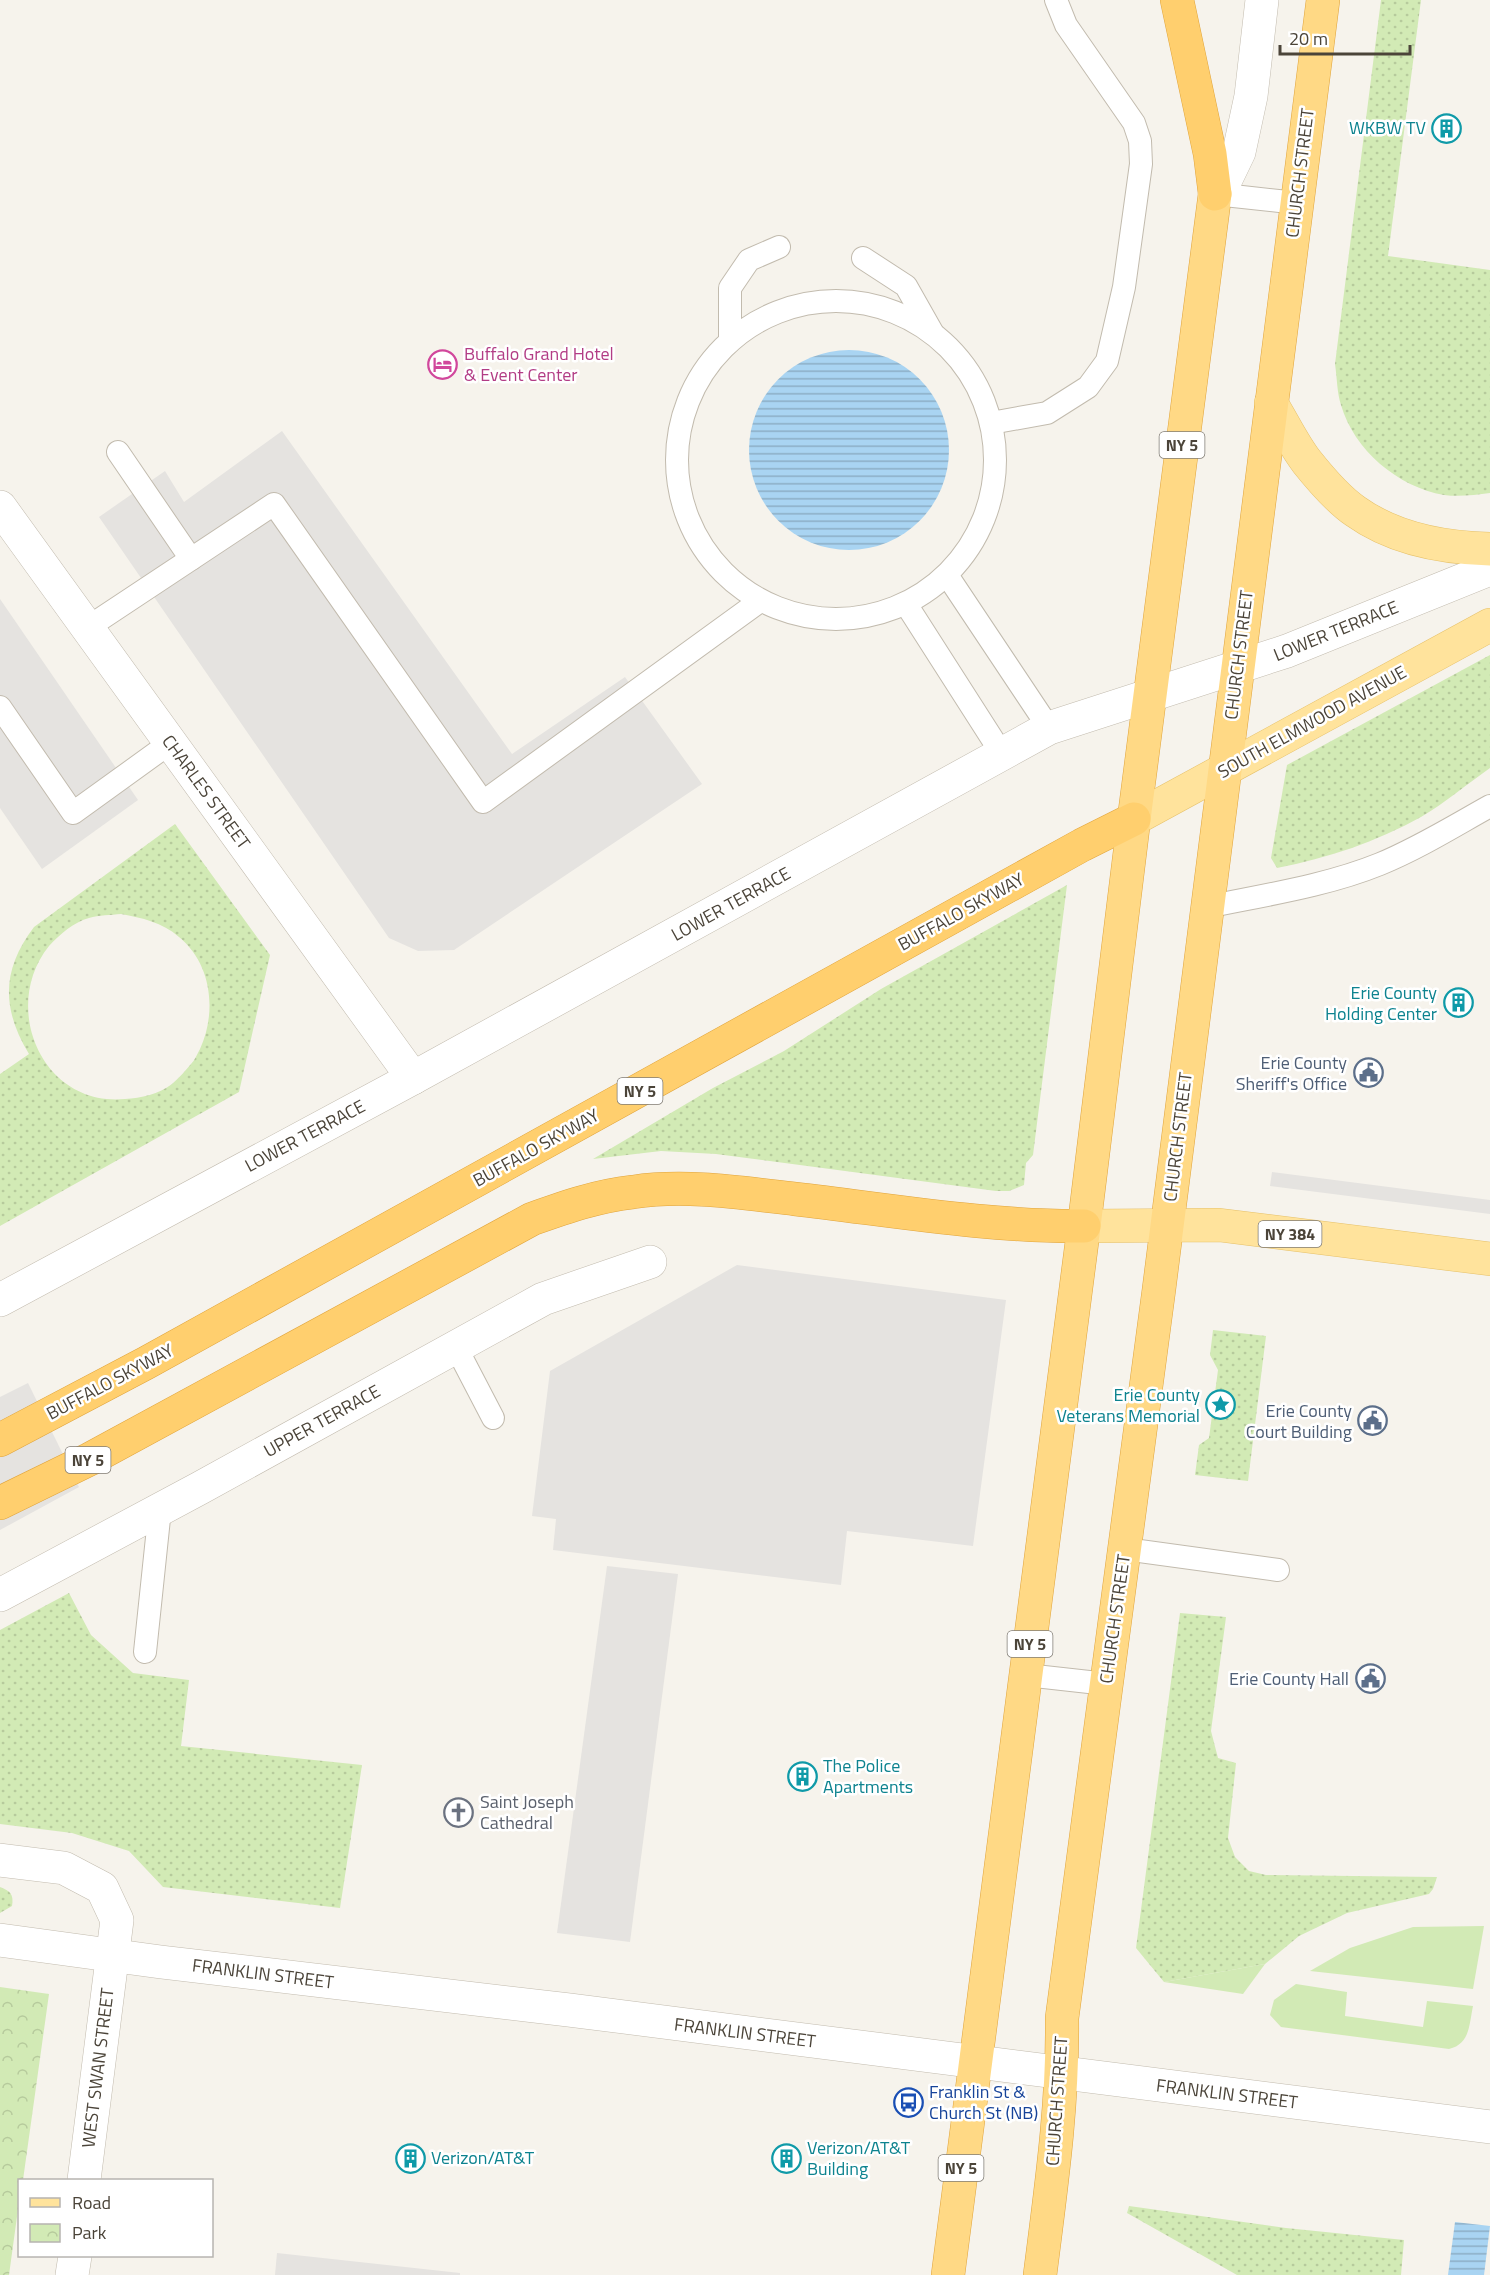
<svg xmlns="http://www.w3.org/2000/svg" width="1490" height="2275" viewBox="0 0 1490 2275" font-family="'Titillium Web',sans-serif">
  <defs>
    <pattern id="grass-dots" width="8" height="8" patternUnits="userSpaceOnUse" patternTransform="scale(1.5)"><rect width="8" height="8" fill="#d2eab5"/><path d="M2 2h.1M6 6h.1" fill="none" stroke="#b6ca9c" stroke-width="1.8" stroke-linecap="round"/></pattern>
    <pattern id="park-crowns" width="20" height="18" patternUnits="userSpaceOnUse" patternTransform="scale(1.5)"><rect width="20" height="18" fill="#d2eab5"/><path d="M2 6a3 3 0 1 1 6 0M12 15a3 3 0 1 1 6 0" fill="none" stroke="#b6ca9c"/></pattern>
    <pattern id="water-rules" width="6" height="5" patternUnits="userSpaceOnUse" patternTransform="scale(1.5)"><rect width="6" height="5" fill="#a9d4f2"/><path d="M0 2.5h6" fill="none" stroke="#8caec5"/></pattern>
  </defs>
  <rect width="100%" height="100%" fill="#f6f3ec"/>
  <g fill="url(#grass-dots)" fill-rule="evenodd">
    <path d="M1381 0H1421L1388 256 1490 270V493C1475 495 1459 497 1444 495 1398 487 1354 450 1341 405 1337 393 1337 377 1335 364Z"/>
    <path d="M1490 655V768C1467 784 1445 803 1421 817 1376 842 1328 858 1277 868L1271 858 1287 765Z"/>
    <path d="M175 824 270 955 239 1092 0 1226V1074L29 1054C1 1008 2 969 34 927ZM121 914C142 918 162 922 179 937 212 964 217 1012 200 1049 197 1054 195 1060 191 1064 185 1071 179 1078 172 1084 159 1094 141 1098 125 1099 42 1107 0 1007 49 946 60 934 74 922 89 918 99 915 111 915 121 914Z"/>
    <path d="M1067 885 1033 1155 1026 1163 1024 1185 1009 1191H996L716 1154 661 1151 593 1159 713 1088 784 1051 881 989Z"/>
    <path d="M1213 1330 1266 1336 1248 1481 1195 1475 1199 1445 1209 1438 1218 1370 1210 1355Z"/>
    <path d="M69 1593 91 1635 133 1673 189 1680 181 1746 362 1765 340 1908 163 1887 129 1851 72 1833 0 1824V1630Z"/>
    <path d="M1180 1613 1226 1617 1211 1731 1218 1758 1236 1763 1228 1838 1235 1857 1249 1871 1266 1875 1437 1877 1433 1889 1429 1894 1347 1913 1299 1936 1265 1964 1164 1982 1136 1948Z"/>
    <path d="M0 1887C10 1891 14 1894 12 1906L0 1913Z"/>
    <path d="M1129 2206 1286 2228 1404 2240 1401 2275H1237L1127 2213Z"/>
  </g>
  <path fill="url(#park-crowns)" d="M0 1987 49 1994 23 2180H20L19 2202 9 2275H0Z"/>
  <g fill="#d2eab5">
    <path d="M1484 1926 1473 1989 1310 1971 1350 1948 1413 1927Z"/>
    <path d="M1265 1964 1243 1994 1164 1982Z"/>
    <path d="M1296 1984 1347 1992 1345 2016 1423 2027 1427 2001 1473 2006C1469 2025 1470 2044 1449 2049L1281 2027 1270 2015 1274 2000Z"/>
  </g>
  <g fill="#e5e3e0">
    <path d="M282 431 512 754 625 677 702 784 454 950 418 951 389 938 99 517 165 471 184 502Z"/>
    <path d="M0 599 138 800 42 869 0 808Z"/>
    <path d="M1272 1172 1490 1200V1214L1270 1186Z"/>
    <path d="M737 1265 1006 1300 973 1546 847 1531 841 1585 553 1550 556 1519 532 1516 550 1371Z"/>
    <path d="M28 1383 79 1487 0 1530V1397Z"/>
    <path d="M607 1566 678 1574 630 1942 557 1933Z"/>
    <path d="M277 2253 460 2273V2275H275Z"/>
  </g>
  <g fill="url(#water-rules)">
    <circle cx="849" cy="450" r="100"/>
    <path d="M1455 2222 1490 2226 1484 2275H1448Z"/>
  </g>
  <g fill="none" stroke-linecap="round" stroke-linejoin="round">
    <defs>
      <g id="service">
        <path d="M1215 194 1297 203"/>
        <path d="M863 258 906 286 932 332"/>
        <circle cx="836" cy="460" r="159"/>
        <path d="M730 339V288L749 260 779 247"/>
        <path d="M991 423 1047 413 1088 387 1107 361 1124 287 1141 164 1140 141 1134 123 1066 25 1056 0"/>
        <path d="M118 452 191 559"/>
        <path d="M947 575 1049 728"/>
        <path d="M906 604 1002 754"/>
        <path d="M87 628 274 504 483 802 760 601"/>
        <path d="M0 707 73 813 170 743"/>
        <path d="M1207 907C1264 895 1326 886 1380 864 1419 848 1454 826 1490 806"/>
        <path d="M456 1347 493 1418"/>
        <path d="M1125 1549 1278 1570"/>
        <path d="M145 1652 160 1509"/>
        <path d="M1026 1675 1107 1684"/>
      </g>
      <g id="minor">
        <path d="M1215 194 1226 179 1239 152 1251 96 1262 0"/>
        <path d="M0 507 413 1078"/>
        <path d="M0 1595 200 1488 543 1299 650 1262"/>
      </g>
      <g id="tertiary">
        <path d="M0 1300 413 1078 1049 728 1287 651 1490 569"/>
        <path d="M0 1860 64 1868 102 1888 117 1920 84 2180"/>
        <path d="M0 1940 161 1962 569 2010 1490 2127"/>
        <path d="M72 2275 75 2256"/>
      </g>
      <g id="primary">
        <path d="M1271 403C1283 422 1293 444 1307 462 1319 477 1339 500 1355 511 1394 539 1443 548 1490 549"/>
        <path d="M1134 819 1490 625"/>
        <path d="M1084 1226 1219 1225 1490 1259"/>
      </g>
      <g id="trunk">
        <path d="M948 2275 1084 1226 1134 819 1215 194"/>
        <path d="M1040 2275C1051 2188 1063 2106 1062 2018L1159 1289 1323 0"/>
      </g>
      <g id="motorway">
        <path d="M1177 0 1210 154 1215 194"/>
        <path d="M0 1440 146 1363 1082 845 1134 819"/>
        <path d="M0 1503 90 1459 532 1219C566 1207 597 1196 633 1192 686 1184 742 1193 795 1199 891 1210 988 1227 1084 1226"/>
      </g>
    </defs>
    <use href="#service" stroke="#c2bbae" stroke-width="24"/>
    <use href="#minor" stroke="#c2bbae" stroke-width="34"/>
    <use href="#tertiary" stroke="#c2bbae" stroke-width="34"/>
    <use href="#primary" stroke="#e6c16a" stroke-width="34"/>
    <use href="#trunk" stroke="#e0a43c" stroke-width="34"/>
    <use href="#motorway" stroke="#e0a43c" stroke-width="34"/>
    <use href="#service" stroke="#fff" stroke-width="22"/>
    <use href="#minor" stroke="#fff" stroke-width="33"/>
    <use href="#tertiary" stroke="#fff" stroke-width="33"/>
    <use href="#primary" stroke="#ffe39c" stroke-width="33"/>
    <use href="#trunk" stroke="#ffd985" stroke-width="33"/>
    <use href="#motorway" stroke="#ffcf6e" stroke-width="33"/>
  </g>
  <defs>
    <symbol id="building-ring" viewBox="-11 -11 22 22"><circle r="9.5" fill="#fff" stroke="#0f9aa8" stroke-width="1.5"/><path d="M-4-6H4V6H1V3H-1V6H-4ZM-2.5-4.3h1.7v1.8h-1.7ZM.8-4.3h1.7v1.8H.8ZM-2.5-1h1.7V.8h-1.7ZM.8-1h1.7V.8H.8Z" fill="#0f9aa8"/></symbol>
    <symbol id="hotel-ring" viewBox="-11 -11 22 22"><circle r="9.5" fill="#fff" stroke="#d1479c" stroke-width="1.5"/><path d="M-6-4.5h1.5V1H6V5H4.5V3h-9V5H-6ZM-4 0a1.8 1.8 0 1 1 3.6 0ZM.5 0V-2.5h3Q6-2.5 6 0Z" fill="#d1479c"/></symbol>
    <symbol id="civic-ring" viewBox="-11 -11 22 22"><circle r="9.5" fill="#fff" stroke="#5c6f8a" stroke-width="1.5"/><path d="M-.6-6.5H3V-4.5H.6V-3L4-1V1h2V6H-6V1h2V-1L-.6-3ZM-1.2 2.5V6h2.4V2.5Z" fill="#5c6f8a"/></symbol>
    <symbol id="sight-ring" viewBox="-11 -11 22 22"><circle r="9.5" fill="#fff" stroke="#0f9aa8" stroke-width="1.5"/><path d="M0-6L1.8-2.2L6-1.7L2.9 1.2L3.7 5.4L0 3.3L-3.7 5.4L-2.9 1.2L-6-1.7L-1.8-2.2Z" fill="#0f9aa8"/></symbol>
    <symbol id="church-ring" viewBox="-11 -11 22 22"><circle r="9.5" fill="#fff" stroke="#6b7280" stroke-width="1.5"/><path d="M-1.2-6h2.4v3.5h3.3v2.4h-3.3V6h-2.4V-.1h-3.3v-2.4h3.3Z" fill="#6b7280"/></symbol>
    <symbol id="bus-ring" viewBox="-11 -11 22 22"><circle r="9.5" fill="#fff" stroke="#1a4fb4" stroke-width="1.5"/><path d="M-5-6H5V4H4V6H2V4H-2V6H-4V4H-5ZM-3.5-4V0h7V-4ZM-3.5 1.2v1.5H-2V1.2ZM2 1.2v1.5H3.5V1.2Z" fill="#1a4fb4"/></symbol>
  </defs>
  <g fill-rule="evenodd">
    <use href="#building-ring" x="1430" y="112" width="33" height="33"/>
    <use href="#hotel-ring" x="426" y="348" width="33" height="33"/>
    <use href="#building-ring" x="1442" y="986" width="33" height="33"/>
    <use href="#civic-ring" x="1352" y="1056" width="33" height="33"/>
    <use href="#sight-ring" x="1204" y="1388" width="33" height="33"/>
    <use href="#civic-ring" x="1356" y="1404" width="33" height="33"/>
    <use href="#civic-ring" x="1354" y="1662" width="33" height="33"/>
    <use href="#building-ring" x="786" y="1760" width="33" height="33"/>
    <use href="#church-ring" x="442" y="1796" width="33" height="33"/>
    <use href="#bus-ring" x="892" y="2086" width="33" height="33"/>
    <use href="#building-ring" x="394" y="2142" width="33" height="33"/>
    <use href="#building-ring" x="770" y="2142" width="33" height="33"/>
  </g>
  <g text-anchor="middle" stroke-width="5" stroke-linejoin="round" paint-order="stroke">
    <g fill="#fff" stroke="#817c74" stroke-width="1.5">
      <rect x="1159.5" y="432" width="45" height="26" rx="4.5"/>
      <rect x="617.5" y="1078" width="45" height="26" rx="4.5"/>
      <rect x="1258.5" y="1221" width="63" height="26" rx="4.5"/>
      <rect x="65.5" y="1447" width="45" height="26" rx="4.5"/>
      <rect x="1007.5" y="1631" width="45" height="26" rx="4.5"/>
      <rect x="938.5" y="2155" width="45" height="26" rx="4.5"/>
    </g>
    <g font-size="16" font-weight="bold" fill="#4b4439">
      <text x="1182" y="451">NY 5</text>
      <text x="640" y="1097">NY 5</text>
      <text x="1290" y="1240">NY 384</text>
      <text x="88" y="1466">NY 5</text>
      <text x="1030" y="1650">NY 5</text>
      <text x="961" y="2174">NY 5</text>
    </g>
    <g font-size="18" fill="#0d838f" stroke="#fff" text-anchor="end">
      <text x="1426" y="134">WKBW TV</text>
      <text x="1437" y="999">Erie County<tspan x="1437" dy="21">Holding Center</tspan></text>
      <text x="1200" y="1401">Erie County<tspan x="1200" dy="21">Veterans Memorial</tspan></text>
      <text x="823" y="1772" text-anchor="start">The Police<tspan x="823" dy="21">Apartments</tspan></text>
      <text x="807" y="2154" text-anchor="start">Verizon/AT&amp;T<tspan x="807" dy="21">Building</tspan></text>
      <text x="431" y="2164" text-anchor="start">Verizon/AT&amp;T</text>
    </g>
    <g font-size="18" fill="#4b4439" stroke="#fff">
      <text transform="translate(1300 173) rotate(-83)" y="6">CHURCH STREET</text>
      <text transform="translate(1336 631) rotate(-22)" y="6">LOWER TERRACE</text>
      <text transform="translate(1239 655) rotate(-83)" y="6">CHURCH STREET</text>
      <text transform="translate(1312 722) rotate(-29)" y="6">SOUTH ELMWOOD AVENUE</text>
      <text transform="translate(206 792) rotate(54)" y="6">CHARLES STREET</text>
      <text transform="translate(731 904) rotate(-29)" y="6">LOWER TERRACE</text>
      <text transform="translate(961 912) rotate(-29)" y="6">BUFFALO SKYWAY</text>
      <text transform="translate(305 1136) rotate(-28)" y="6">LOWER TERRACE</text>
      <text transform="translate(1178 1137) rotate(-83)" y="6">CHURCH STREET</text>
      <text transform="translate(536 1148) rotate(-29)" y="6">BUFFALO SKYWAY</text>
      <text transform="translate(110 1382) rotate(-28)" y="6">BUFFALO SKYWAY</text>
      <text transform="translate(322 1421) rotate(-29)" y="6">UPPER TERRACE</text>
      <text transform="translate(1115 1619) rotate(-82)" y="6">CHURCH STREET</text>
      <text transform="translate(263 1974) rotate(7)" y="6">FRANKLIN STREET</text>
      <text transform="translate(745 2033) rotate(7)" y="6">FRANKLIN STREET</text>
      <text transform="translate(98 2068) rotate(-83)" y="6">WEST SWAN STREET</text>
      <text transform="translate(1227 2094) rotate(7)" y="6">FRANKLIN STREET</text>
      <text transform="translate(1057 2101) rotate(-86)" y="6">CHURCH STREET</text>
    </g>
    <g font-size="18" fill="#b23c85" stroke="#fff" text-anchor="start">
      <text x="464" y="360">Buffalo Grand Hotel<tspan x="464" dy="21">&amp; Event Center</tspan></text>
    </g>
    <g font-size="18" fill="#4e5e75" stroke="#fff" text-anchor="end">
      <text x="1347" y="1069">Erie County<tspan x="1347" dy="21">Sheriff's Office</tspan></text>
      <text x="1352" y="1417">Erie County<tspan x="1352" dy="21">Court Building</tspan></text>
      <text x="1349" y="1685">Erie County Hall</text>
    </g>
    <g font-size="18" fill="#5b616d" stroke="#fff" text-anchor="start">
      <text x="480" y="1808">Saint Joseph<tspan x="480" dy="21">Cathedral</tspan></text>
    </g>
    <g font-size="18" fill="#164399" stroke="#fff" text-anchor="start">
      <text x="929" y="2098">Franklin St &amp;<tspan x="929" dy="21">Church St (NB)</tspan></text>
    </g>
  </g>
  <rect x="18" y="2179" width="195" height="78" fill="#ffffff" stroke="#b7b4b0" stroke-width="1.5"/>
  <rect x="30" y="2198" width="30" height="9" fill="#ffe39c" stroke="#b7b4b0" stroke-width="1.5"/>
  <text x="72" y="2209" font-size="18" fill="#4b4439">Road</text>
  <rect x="30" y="2224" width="30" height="18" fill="url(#park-crowns)" stroke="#b7b4b0" stroke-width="1.5"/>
  <text x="72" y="2239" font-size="18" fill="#4b4439">Park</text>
  <path d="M1280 45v9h130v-9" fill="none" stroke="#4b4439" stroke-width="3"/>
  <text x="1289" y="45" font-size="18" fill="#4b4439" stroke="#ffffff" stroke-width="4.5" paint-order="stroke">20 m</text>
</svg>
